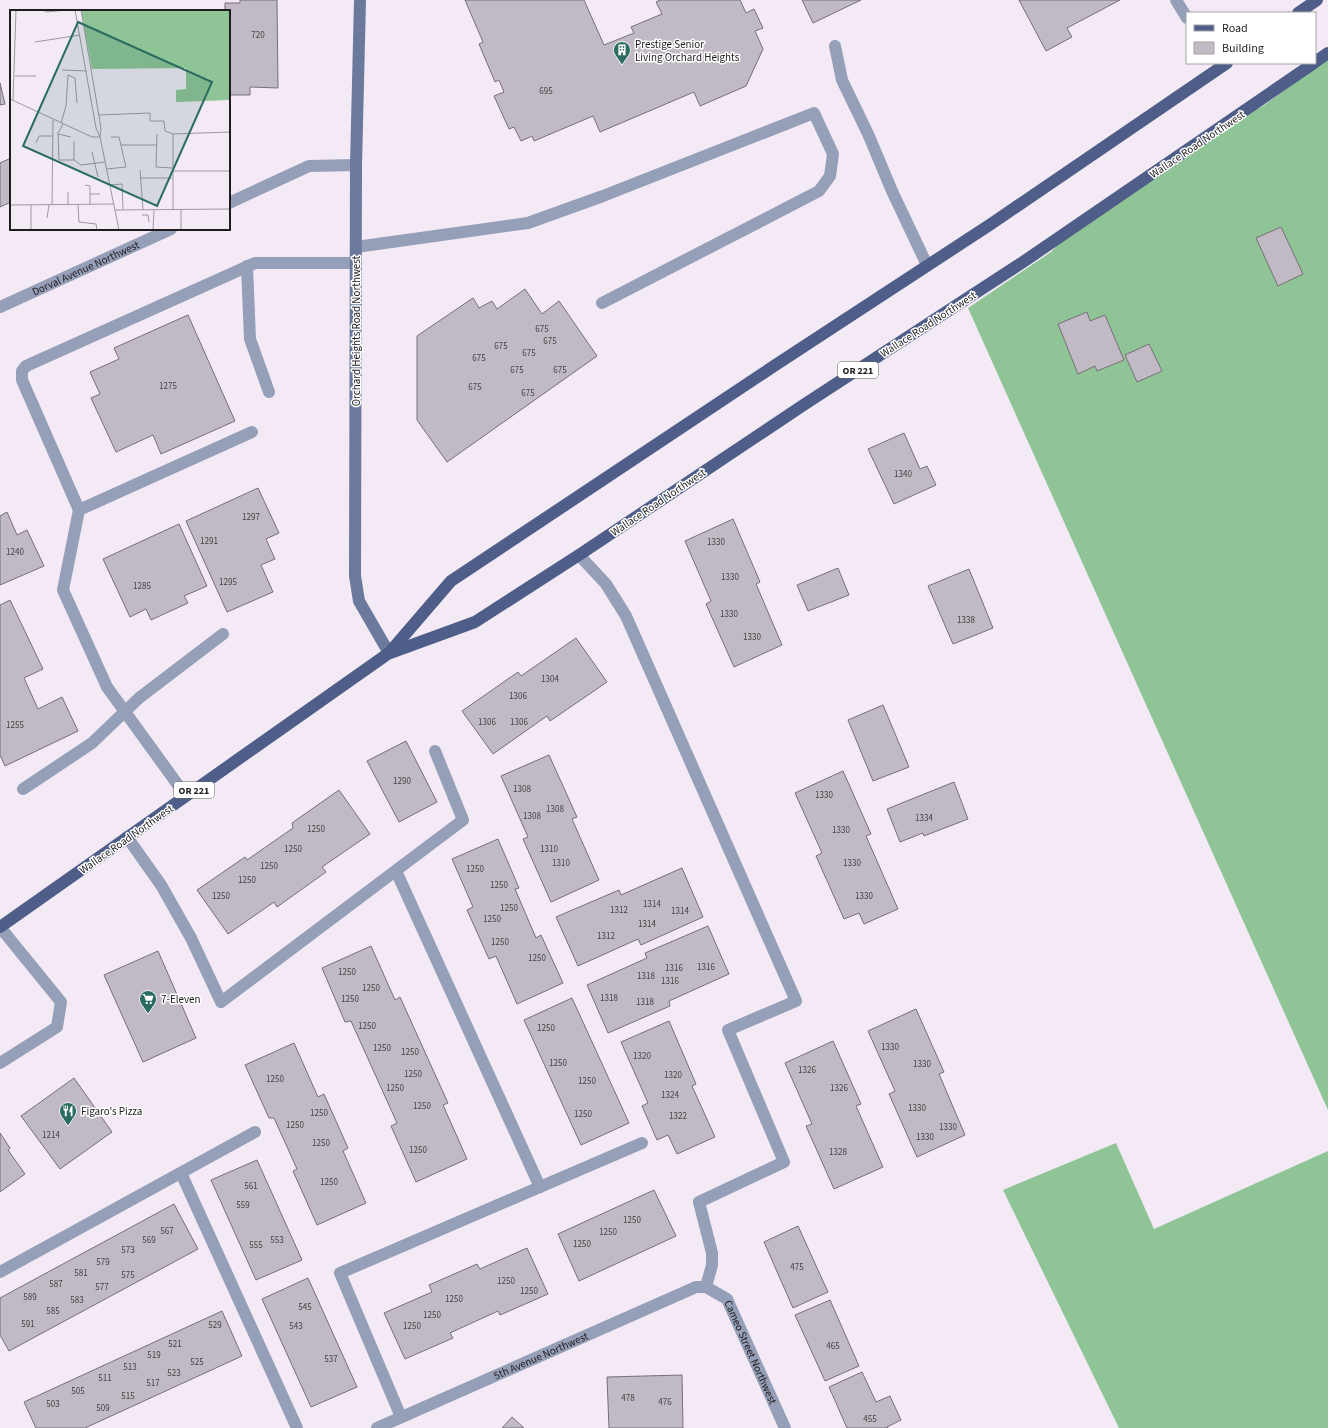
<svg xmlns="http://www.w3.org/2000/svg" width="1328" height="1428" viewBox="0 0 1328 1428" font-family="'Source Sans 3',sans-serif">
  <rect width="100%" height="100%" fill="#f3eaf5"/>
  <g fill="#8fc496">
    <path d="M1328 58V1110L968 308 1051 252 1090 211 1191 141 1263 106Z"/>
    <path d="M1116 1143 1154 1229 1328 1151V1428H1119L1003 1190Z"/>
  </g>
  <g fill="#c1b9c3" stroke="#766f78">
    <path d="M240 0H277L278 88 250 87V95H229V11H225V3H240Z"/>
    <path d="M465 0H584L604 45 634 33 631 27 662 14 656 2 660 0H740L746 13 754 9 763 28 755 31 763 49 746 86 700 106 694 92 600 132 593 116 534 141 532 136 521 141 514 127 509 129 494 96 504 92 499 80 495 82 479 44 483 42Z"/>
    <path d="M802 0H861L813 23Z"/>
    <path d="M1019 0H1120L1067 28 1072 37 1046 51Z"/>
    <path d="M0 83 5 104 0 105Z"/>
    <path d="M11 158V202L0 207V163Z"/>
    <path d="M1281 227 1303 274 1278 286 1256 238Z"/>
    <path d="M525 289 542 314 559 301 597 356 447 462 417 420V336L473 298 479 308 492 301 497 309Z"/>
    <path d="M1087 312 1090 321 1105 315 1124 360 1097 371 1095 366 1078 374 1058 324Z"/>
    <path d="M188 315 235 421 161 454 153 435 116 452 91 398 100 394 90 372 119 359 114 348Z"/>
    <path d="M1149 344 1162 371 1137 382 1125 355Z"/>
    <path d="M904 433 920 469 927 466 936 485 894 504 868 449Z"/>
    <path d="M258 488 279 533 266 539 275 559 261 565 273 592 227 612 186 521Z"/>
    <path d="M7 512 17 535 27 530 44 566 0 585V516Z"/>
    <path d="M733 519 760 582 756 584 782 645 734 667 706 604 711 601 685 541Z"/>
    <path d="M179 524 207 586 184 596 188 603 151 620 146 609 130 617 103 559Z"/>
    <path d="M838 568 849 595 808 611 797 585Z"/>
    <path d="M969 569 993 628 953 644 928 586Z"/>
    <path d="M10 600 43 669 24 678 38 709 62 697 78 731 5 766 0 755V605Z"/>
    <path d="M576 638 607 682 550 721 547 716 493 754 462 711 518 672 521 676Z"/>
    <path d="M883 705 909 767 873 781 848 720Z"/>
    <path d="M406 741 437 802 399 822 367 761Z"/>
    <path d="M549 755 577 817 572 819 599 880 551 902 523 839 528 837 501 776Z"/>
    <path d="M843 771 871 834 866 836 898 909 864 924 859 913 844 919 816 856 822 853 795 793Z"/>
    <path d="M954 782 968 819 924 836 923 833 900 842 887 809Z"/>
    <path d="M339 790 370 834 322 867 326 872 277 907 274 902 228 934 197 890 245 857 247 860 293 828 292 823Z"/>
    <path d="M498 839 519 888 515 889 536 938 541 935 563 983 517 1004 496 956 489 959 467 910 473 907 452 859Z"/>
    <path d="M682 868 703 917 641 945 638 939 578 966 556 917 619 890 621 895Z"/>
    <path d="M708 926 729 974 669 1001 670 1006 608 1033 587 985 647 958 645 953Z"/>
    <path d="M371 946 395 1000 400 997 448 1103 443 1105 467 1159 416 1182 391 1126 397 1123 351 1021 345 1022 322 968Z"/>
    <path d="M158 951 196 1038 143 1062 104 975Z"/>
    <path d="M572 998 629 1123 581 1145 524 1020Z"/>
    <path d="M916 1009 944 1072 939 1074 965 1135 917 1157 889 1094 895 1091 868 1031Z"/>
    <path d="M669 1021 696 1084 692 1086 715 1137 677 1154 668 1135 657 1140 642 1106 648 1103 621 1042Z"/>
    <path d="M833 1041 861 1104 856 1106 883 1167 834 1189 806 1126 812 1124 785 1063Z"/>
    <path d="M294 1043 318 1097 324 1094 348 1148 343 1151 366 1203 317 1225 293 1171 297 1169 274 1118H269L245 1065Z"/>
    <path d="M74 1078 112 1132 60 1169 21 1116Z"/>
    <path d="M0 1133 10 1148 8 1150 25 1174 0 1192Z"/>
    <path d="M257 1160 302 1260 256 1280 211 1180Z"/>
    <path d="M654 1190 676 1236 579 1281 558 1234Z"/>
    <path d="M174 1204 198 1249 9 1351 0 1335V1298Z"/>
    <path d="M798 1226 828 1292 793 1308 764 1242Z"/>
    <path d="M527 1248 548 1294 500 1315 498 1311 450 1333 453 1338 405 1359 384 1313 432 1292 429 1285 477 1264 480 1269Z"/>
    <path d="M308 1278 357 1387 311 1407 262 1299Z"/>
    <path d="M830 1300 859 1366 825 1381 795 1315Z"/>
    <path d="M222 1311 242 1356 85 1428H36L24 1402Z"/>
    <path d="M862 1372 876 1402 890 1396 901 1420 887 1427 888 1428H847L829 1387Z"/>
    <path d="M682 1375 683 1428H609L607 1377Z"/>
    <path d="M512 1417 524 1428H502Z"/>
  </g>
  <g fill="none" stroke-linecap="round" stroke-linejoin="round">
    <g stroke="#959fb8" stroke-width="12">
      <path d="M835 46 842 80 869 136 892 191 927 265"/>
      <path d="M356 247 528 223 603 196 814 113 833 154 830 176 819 191 602 303"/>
      <path d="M247 266 250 339 269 392"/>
      <path d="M252 432 79 510 22 380V371L26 366 255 263H356"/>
      <path d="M79 510 63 590 107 687 186 796"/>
      <path d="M579 555 606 584 626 616 796 1001 728 1030 784 1162 699 1202 712 1253V1265L706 1287"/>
      <path d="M23 789 92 743 139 698 223 634"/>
      <path d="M127 837 161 885 191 938 221 1002 463 820 435 751"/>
      <path d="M396 871 540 1187"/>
      <path d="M0 1063 57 1027 61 1002 0 927"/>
      <path d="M181 1173 297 1428"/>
      <path d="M0 1272 255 1132"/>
      <path d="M401 1417 340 1273 642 1143"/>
    </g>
    <g stroke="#959fb8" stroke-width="12">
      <path d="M1176 0 1187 18"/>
      <path d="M229 203 309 166 356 165"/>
      <path id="s1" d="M0 307 171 229"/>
      <path id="s2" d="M377 1428 696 1287H706L727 1299 785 1428"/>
    </g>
    <path stroke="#6b799d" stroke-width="12" d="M360 0 356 165 355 576 359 601 389 653"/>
    <g stroke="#4e5e89" stroke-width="12">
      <path d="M1298 13 1317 0"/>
      <path d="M1315 62 1328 53"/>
      <path d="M390 653 475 622 579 555 805 404 1023 262 1314 63"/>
      <path d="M0 927 389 653 451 581 777 364 991 224 1227 63"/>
    </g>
  </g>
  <defs>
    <symbol id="building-pin" viewBox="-11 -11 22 30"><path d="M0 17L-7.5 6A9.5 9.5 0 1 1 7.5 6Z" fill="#2a6d60" stroke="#fff"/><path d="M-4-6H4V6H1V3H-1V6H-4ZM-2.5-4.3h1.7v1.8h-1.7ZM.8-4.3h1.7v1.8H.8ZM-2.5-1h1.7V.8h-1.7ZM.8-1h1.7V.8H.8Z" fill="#fff"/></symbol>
    <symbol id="supermarket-pin" viewBox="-11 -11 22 30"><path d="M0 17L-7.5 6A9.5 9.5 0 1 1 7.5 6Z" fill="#2a6d60" stroke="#fff"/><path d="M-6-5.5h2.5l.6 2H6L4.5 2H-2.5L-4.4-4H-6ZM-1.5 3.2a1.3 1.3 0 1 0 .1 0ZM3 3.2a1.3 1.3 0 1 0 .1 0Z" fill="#fff"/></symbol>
    <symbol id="restaurant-pin" viewBox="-11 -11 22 30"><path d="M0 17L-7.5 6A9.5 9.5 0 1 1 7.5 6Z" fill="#2a6d60" stroke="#fff"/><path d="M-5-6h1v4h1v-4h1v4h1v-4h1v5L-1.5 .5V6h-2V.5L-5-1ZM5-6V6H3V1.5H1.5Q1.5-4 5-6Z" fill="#fff"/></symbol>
  </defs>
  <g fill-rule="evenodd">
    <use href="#building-pin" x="612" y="40" width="20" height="27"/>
    <use href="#supermarket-pin" x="138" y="989" width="20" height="27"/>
    <use href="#restaurant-pin" x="58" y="1101" width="20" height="27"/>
  </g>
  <g text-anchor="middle" stroke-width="3" stroke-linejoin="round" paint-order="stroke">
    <g font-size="9" fill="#484348">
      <text x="258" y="38">720</text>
      <text x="546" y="94">695</text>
      <text x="542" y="332">675</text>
      <text x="550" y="344">675</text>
      <text x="501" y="349">675</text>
      <text x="529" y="356">675</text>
      <text x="479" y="361">675</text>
      <text x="517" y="373">675</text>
      <text x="560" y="373">675</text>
      <text x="168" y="389">1275</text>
      <text x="475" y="390">675</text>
      <text x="528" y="396">675</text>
      <text x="903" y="477">1340</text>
      <text x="251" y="520">1297</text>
      <text x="209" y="544">1291</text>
      <text x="716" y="545">1330</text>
      <text x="15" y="555">1240</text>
      <text x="730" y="580">1330</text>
      <text x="228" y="585">1295</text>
      <text x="142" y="589">1285</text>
      <text x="729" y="617">1330</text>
      <text x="966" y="623">1338</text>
      <text x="752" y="640">1330</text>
      <text x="550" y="682">1304</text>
      <text x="518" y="699">1306</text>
      <text x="487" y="725">1306</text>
      <text x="519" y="725">1306</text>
      <text x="15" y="728">1255</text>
      <text x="402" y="784">1290</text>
      <text x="522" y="792">1308</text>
      <text x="824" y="798">1330</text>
      <text x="555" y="812">1308</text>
      <text x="532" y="819">1308</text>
      <text x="924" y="821">1334</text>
      <text x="316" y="832">1250</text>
      <text x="841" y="833">1330</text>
      <text x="293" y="852">1250</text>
      <text x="549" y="852">1310</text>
      <text x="561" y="866">1310</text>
      <text x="852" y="866">1330</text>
      <text x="269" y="869">1250</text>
      <text x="475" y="872">1250</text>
      <text x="247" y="883">1250</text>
      <text x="499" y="888">1250</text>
      <text x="221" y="899">1250</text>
      <text x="864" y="899">1330</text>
      <text x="652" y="907">1314</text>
      <text x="509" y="911">1250</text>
      <text x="619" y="913">1312</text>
      <text x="680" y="914">1314</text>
      <text x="492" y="922">1250</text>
      <text x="647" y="927">1314</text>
      <text x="606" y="939">1312</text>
      <text x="500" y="945">1250</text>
      <text x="537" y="961">1250</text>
      <text x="706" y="970">1316</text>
      <text x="674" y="971">1316</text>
      <text x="347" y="975">1250</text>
      <text x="646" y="979">1318</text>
      <text x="670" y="984">1316</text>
      <text x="371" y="991">1250</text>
      <text x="609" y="1001">1318</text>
      <text x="350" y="1002">1250</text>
      <text x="645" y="1005">1318</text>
      <text x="367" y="1029">1250</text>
      <text x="546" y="1031">1250</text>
      <text x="890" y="1050">1330</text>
      <text x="382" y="1051">1250</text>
      <text x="410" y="1055">1250</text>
      <text x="642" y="1059">1320</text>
      <text x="558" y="1066">1250</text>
      <text x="922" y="1067">1330</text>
      <text x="807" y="1073">1326</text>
      <text x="413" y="1077">1250</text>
      <text x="673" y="1078">1320</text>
      <text x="275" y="1082">1250</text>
      <text x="587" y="1084">1250</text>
      <text x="395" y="1091">1250</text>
      <text x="839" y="1091">1326</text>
      <text x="670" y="1098">1324</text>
      <text x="422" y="1109">1250</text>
      <text x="917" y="1111">1330</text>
      <text x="319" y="1116">1250</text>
      <text x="583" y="1117">1250</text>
      <text x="678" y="1119">1322</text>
      <text x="295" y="1128">1250</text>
      <text x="948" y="1130">1330</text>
      <text x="51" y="1138">1214</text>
      <text x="925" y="1140">1330</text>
      <text x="321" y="1146">1250</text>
      <text x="418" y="1153">1250</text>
      <text x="838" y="1155">1328</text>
      <text x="329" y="1185">1250</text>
      <text x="251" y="1189">561</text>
      <text x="243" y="1208">559</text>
      <text x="632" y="1223">1250</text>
      <text x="167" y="1234">567</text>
      <text x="608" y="1235">1250</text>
      <text x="149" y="1243">569</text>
      <text x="277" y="1243">553</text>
      <text x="582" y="1247">1250</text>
      <text x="256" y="1248">555</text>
      <text x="128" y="1253">573</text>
      <text x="103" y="1265">579</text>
      <text x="797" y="1270">475</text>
      <text x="81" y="1276">581</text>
      <text x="128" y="1278">575</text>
      <text x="506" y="1284">1250</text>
      <text x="56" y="1287">587</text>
      <text x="102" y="1290">577</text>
      <text x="529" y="1294">1250</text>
      <text x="30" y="1300">589</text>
      <text x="454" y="1302">1250</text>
      <text x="77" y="1303">583</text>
      <text x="305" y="1310">545</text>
      <text x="53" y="1314">585</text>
      <text x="432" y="1318">1250</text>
      <text x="28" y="1327">591</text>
      <text x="215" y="1328">529</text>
      <text x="296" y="1329">543</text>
      <text x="412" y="1329">1250</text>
      <text x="175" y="1347">521</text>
      <text x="833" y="1349">465</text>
      <text x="154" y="1358">519</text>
      <text x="331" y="1362">537</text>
      <text x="197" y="1365">525</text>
      <text x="130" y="1370">513</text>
      <text x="174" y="1376">523</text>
      <text x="105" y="1381">511</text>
      <text x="153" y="1386">517</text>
      <text x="78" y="1394">505</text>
      <text x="128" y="1399">515</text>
      <text x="628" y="1401">478</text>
      <text x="665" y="1405">476</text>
      <text x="53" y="1407">503</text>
      <text x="103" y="1411">509</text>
      <text x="870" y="1422">455</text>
    </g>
    <g fill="#fff" stroke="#626062" stroke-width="1">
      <rect x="838" y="362" width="40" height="16" rx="3"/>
      <rect x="174" y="782" width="40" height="16" rx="3"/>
    </g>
    <g font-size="10" font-weight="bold" fill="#1f1c1f">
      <text x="858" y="374">OR 221</text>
      <text x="194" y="794">OR 221</text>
    </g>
    <g font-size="11" fill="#1f1c1f" stroke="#fff" text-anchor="start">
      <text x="635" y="48">Prestige Senior<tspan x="635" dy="13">Living Orchard Heights</tspan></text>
      <text x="161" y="1003">7-Eleven</text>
      <text x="81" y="1115">Figaro's Pizza</text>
    </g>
    <g font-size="11" fill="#1f1c1f" stroke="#fff">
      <text transform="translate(1197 144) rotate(-34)" y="4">Wallace Road Northwest</text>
      <text dy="4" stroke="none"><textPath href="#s1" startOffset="94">Dorval Avenue Northwest</textPath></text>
      <text transform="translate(928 324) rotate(-33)" y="4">Wallace Road Northwest</text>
      <text transform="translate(356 331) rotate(-90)" y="4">Orchard Heights Road Northwest</text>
      <text transform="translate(658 502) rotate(-34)" y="4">Wallace Road Northwest</text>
      <text transform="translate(126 839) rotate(-35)" y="4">Wallace Road Northwest</text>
      <text dy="4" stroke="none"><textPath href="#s2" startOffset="441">Cameo Street Northwest</textPath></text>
      <text dy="4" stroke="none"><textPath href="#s2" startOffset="179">5th Avenue Northwest</textPath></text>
    </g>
  </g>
  <g transform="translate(10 10)">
    <rect width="220" height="220" fill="#f3eaf5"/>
    <path d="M71 0H220V90L166 92V80L176 79V58L82 59Z" fill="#8fc496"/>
    <path fill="none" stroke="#9e989f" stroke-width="1" d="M32 0 37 2 56 0M65 0 86 118 90 127 109 220M71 0 91 118 90 127M25 32 70 25M52 60 77 61M5 66H26M0 89 82 127H90M3 90 6 0M89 105 140 103V111H154L155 121 163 124M51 113 56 96 58 65 65 68 67 93M53 114 48 123 49 150H64V131M48 124 61 127M147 124 146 157 162 158M163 124 220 122M26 133 29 126H42M111 135H147M82 142 88 167M64 150 71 155 95 152M97 159 116 157 109 127H101M130 160 133 200M162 161H220M130 168H162M75 175 80 176V184M100 175 112 174 113 199M58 182V195M0 195 104 194M42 195 43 110M68 195 69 212 86 214 87 220M80 195V184H90M171 199V220M105 200 220 199M163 200V124M132 205H138L139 212M37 208 39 195M21 220V195M143 220 144 200"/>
    <path fill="#2a6d60" fill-opacity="0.15" stroke="#2a6d60" stroke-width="2" d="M68 12 202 72 147 196 13 136Z"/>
    <rect width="220" height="220" fill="none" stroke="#1f1c1f" stroke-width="2"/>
  </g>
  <rect x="1186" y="12" width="130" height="52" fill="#ffffff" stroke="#a5a4a5"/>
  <rect x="1194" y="25" width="20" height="6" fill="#4e5e89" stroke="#a5a4a5"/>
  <text x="1222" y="32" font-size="12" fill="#1f1c1f">Road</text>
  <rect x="1194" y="42" width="20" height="12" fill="#c1b9c3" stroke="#a5a4a5"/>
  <text x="1222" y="52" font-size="12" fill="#1f1c1f">Building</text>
</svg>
